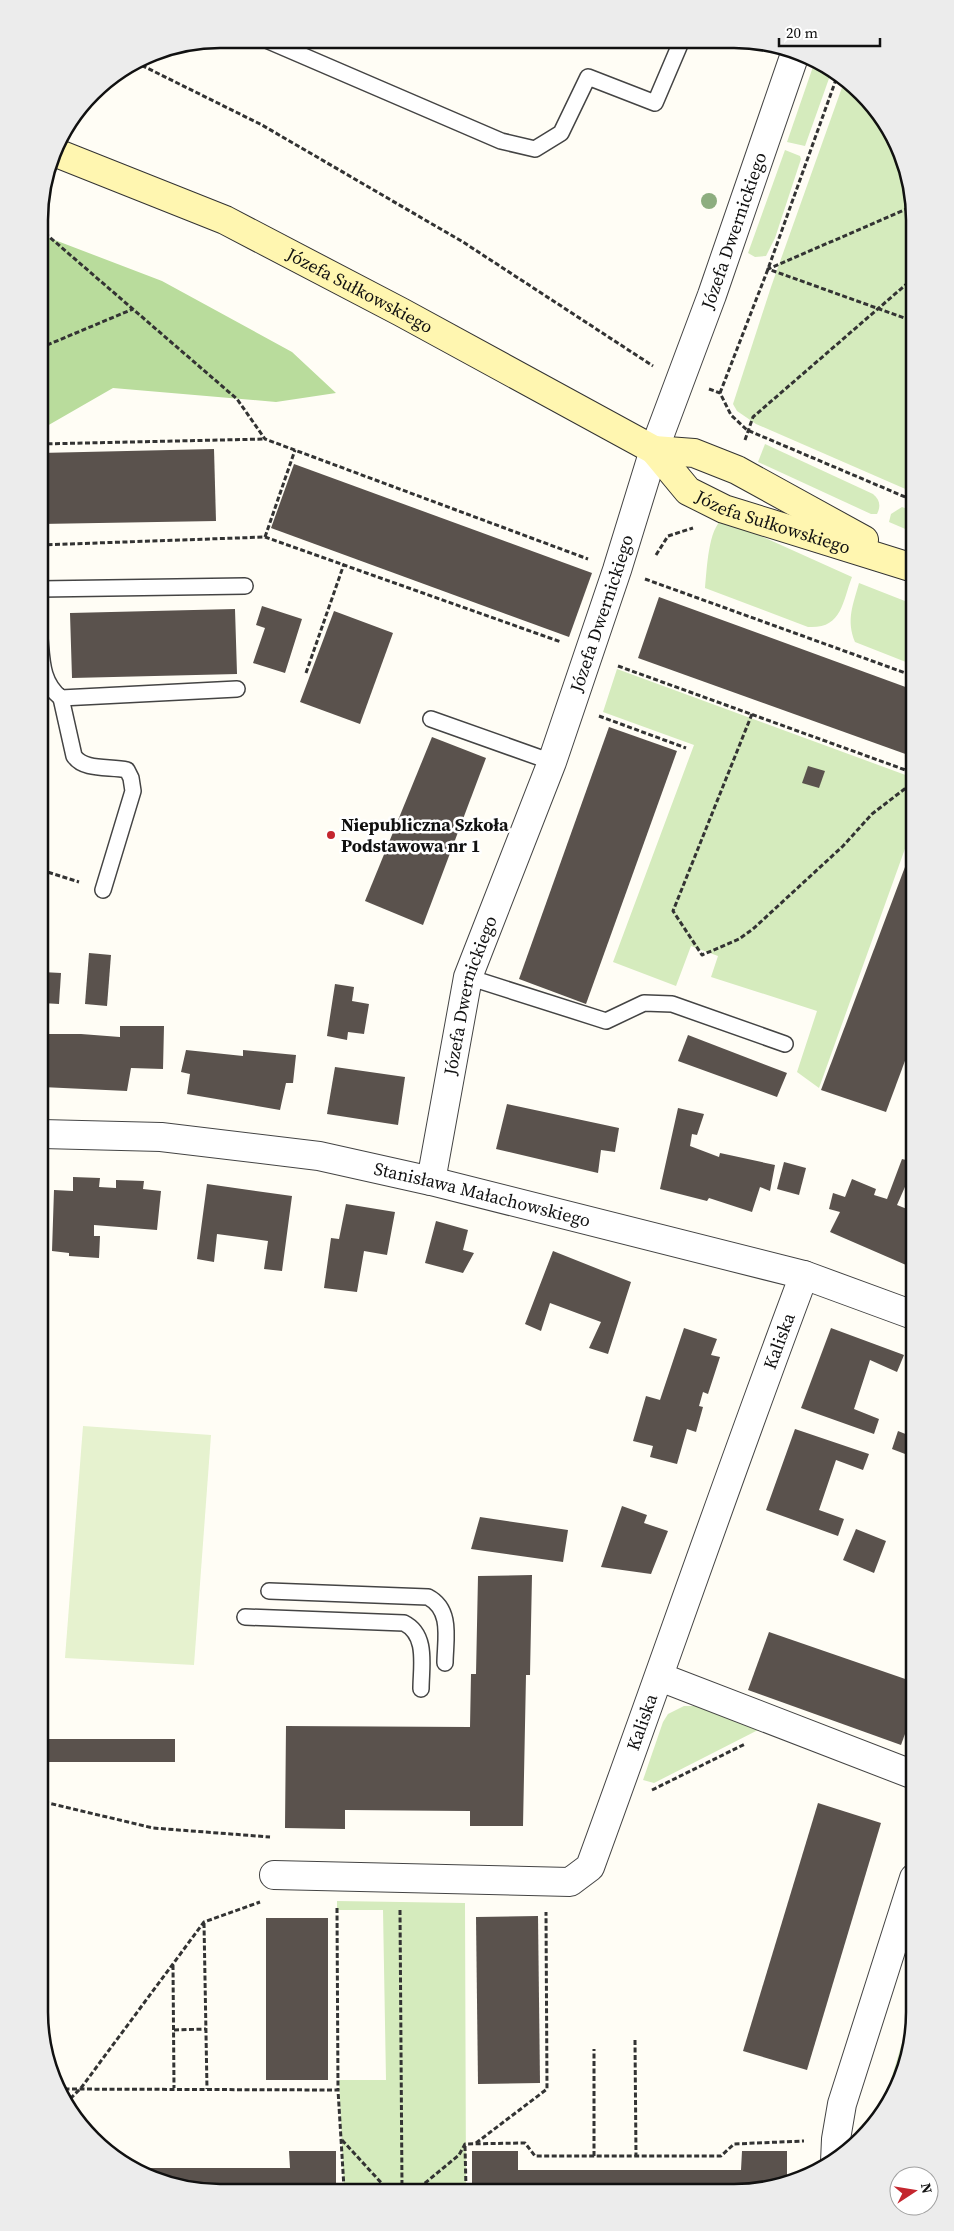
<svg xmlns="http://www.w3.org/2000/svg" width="954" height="2231" viewBox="0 0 954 2231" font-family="'Source Serif 4',serif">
  <rect width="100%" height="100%" fill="#fffdf5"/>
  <g fill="#d5ebbd">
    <path d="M816 58 832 70 805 146 787 142Z"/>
    <path d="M845 79 862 91 909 173 910 491 756 424 737 411 733 404 771 287Z"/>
    <path d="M785 150 800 156 801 159 775 238 766 256 755 257 748 253Z"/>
    <path d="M765 444 873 494C880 500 881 506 877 514H871L758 462Z"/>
    <path d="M902 507 910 510V531L889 522 891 514Z"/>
    <path d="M723 519 852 577C842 603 842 629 808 627L705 588C707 570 708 528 723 519Z"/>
    <path d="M859 583 910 603 911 664 855 642C846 620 853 605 859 583Z"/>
    <path d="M617 669 911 777V832L819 1088 797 1072 817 1011 711 977 718 956 691 946 676 986 613 962 694 745 603 712Z"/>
    <path d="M684 1706H696L760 1729 654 1783 643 1780 663 1722 668 1714Z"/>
    <path d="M337 1901 465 1903 466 2188H344L339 2080H386L383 1910H337Z"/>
    <path d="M915 1999V2023L902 2081 879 2120Z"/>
  </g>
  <path fill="#b9dc9c" d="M39 234 162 281 292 352 336 393 276 402 113 388 40 430Z"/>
  <path fill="#e6f2cf" d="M83 1426 211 1435 194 1665 65 1658Z"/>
  <g fill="#5a524d">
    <path d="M214 449 216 521 40 524V453Z"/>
    <path d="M294 464 592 573 569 637 271 528Z"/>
    <path d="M659 597 911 689V756L638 658Z"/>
    <path d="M262 606 302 619 285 673 253 663 265 628 256 625Z"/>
    <path d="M235 609 237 674 72 678 70 613Z"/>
    <path d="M334 611 393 633 360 724 300 702Z"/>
    <path d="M609 727 677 751 586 1004 519 979Z"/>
    <path d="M432 737 486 758 423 925 365 901Z"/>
    <path d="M808 766 825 771 819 788 802 783Z"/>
    <path d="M911 851 912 1042 886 1112 821 1090Z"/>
    <path d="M89 953 111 955 107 1006 85 1004Z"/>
    <path d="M42 972 61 973 59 1004 42 1003Z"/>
    <path d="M335 984 354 987 352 1001 369 1004 364 1034 348 1032 347 1040 327 1036Z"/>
    <path d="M120 1026H164L163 1069 131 1068 127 1091 42 1087V1034H81L120 1037Z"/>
    <path d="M688 1035 787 1073 777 1097 678 1061Z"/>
    <path d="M186 1050 243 1056V1050L296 1055 293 1083H286L280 1110 187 1094 190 1074 181 1072Z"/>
    <path d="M335 1067 405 1077 398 1125 327 1114Z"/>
    <path d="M507 1104 619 1128 615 1152 601 1150 598 1173 496 1149Z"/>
    <path d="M678 1108 704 1114 697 1135 692 1134 690 1146 719 1157 720 1153 775 1165 770 1191 760 1187 752 1212 709 1198 707 1201 660 1189Z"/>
    <path d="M908 1152 912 1155V1171L897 1205 912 1211 913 1268 830 1232 840 1212 829 1209 833 1193 845 1197 852 1179 876 1189 874 1195 887 1199 902 1159 906 1160Z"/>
    <path d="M784 1162 806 1168 799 1195 777 1189Z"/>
    <path d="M73 1177 100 1178 99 1187 116 1188V1180L144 1181 143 1189 161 1191 157 1230 94 1225V1236H100L99 1258 69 1256V1253L52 1251 54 1190 73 1191Z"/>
    <path d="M207 1184 292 1196 282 1271 264 1269 268 1241 217 1234 214 1262 197 1259Z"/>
    <path d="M346 1204 395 1212 387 1255 364 1251 357 1292 324 1288 331 1238 339 1239Z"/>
    <path d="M436 1221 468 1230 463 1250 474 1253 463 1273 425 1263Z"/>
    <path d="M553 1251 631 1282 608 1354 589 1348 601 1322 550 1303 541 1331 525 1324Z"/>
    <path d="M684 1328 717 1339 711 1355 720 1357 708 1394 703 1392 699 1406 703 1407 696 1432 687 1429 677 1464 650 1457 653 1446 633 1441 646 1396 660 1400Z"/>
    <path d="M831 1328 904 1355 897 1372 870 1360 854 1409 879 1419 874 1434 801 1408Z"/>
    <path d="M795 1429 869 1454 863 1470 836 1460 819 1510 844 1519 838 1536 766 1510Z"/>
    <path d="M898 1431 913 1437V1457L892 1449Z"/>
    <path d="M622 1506 647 1515 644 1523 668 1531 651 1574 601 1567Z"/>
    <path d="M480 1517 568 1530 563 1562 471 1549Z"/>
    <path d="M856 1529 886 1541 874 1573 843 1560Z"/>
    <path d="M532 1575 530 1675H526L523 1826H470V1811L345 1810V1829L285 1828 286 1726 470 1727 471 1674H476L478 1576Z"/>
    <path d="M769 1632 914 1682V1709L901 1745 748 1690Z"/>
    <rect x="44" y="1739" width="131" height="23"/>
    <path d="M818 1803 881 1823 807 2070 743 2051Z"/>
    <path d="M538 1916 540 2083 478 2084 476 1917Z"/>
    <rect x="266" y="1918" width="62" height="162"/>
    <path d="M289 2151H336V2188L184 2189 142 2168H290Z"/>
    <path d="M472 2151H518V2170H741L742 2151H787V2183L781 2186 472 2188Z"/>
  </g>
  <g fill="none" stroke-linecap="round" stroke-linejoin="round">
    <defs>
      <g id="lane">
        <path d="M264 39 501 141 535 149 561 133 588 77 655 103 681 42"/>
        <path d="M40 589 245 586"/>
        <path d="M40 639C42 662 42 683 61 698L237 689"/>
        <path d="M61 698 74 756C84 771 110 766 127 770L131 778 133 791 103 890"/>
        <path d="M431 719 552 762"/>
        <path d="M468 977 606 1021 644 1003 672 1004 785 1044"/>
        <path d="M269 1591 428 1597C453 1610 445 1641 445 1663"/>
        <path d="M245 1617 404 1623C428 1635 421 1666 421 1689"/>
      </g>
      <g id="street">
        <path id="s1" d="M42 1134 161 1137 319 1156 431 1181 804 1275 913 1315"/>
        <path id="s2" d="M431 1181 468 977 552 762 617 570 654 450 712 295 796 51"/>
        <path d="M660 1677 914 1775"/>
        <path id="s3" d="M274 1875 570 1882 590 1867C662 1670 730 1471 804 1275"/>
        <path d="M835 2162 836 2139 842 2104 914 1878"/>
      </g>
      <g id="secondary">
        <path id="s4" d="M54 152 225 220 401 312 654 450 688 491 724 509 910 567"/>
        <path d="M654 450 694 453 737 470 864 540"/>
      </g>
    </defs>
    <use href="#lane" stroke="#444" stroke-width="18"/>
    <use href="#street" stroke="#444" stroke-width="30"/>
    <use href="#secondary" stroke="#333" stroke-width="30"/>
    <g stroke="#333" stroke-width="3" stroke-dasharray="5 2.5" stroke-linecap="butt">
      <path d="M135 62 262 125 463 242 653 366"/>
      <path d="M909 208 768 269 910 320"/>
      <path d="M39 228 237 399 265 439 588 559"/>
      <path d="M40 348 133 309"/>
      <path d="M709 389 720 393 731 415 747 430 910 499"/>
      <path d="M720 393 768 269 838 74"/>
      <path d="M745 440 753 417 910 281"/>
      <path d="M40 444 265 439"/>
      <path d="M265 537 295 450"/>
      <path d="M40 545 265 537 561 642"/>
      <path d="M656 555 668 536 693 528"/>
      <path d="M645 579 911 675"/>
      <path d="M618 666 911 772"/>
      <path d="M306 673 344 564"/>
      <path d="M752 714 673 911 702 955 739 939 753 929 843 846 872 814 911 784"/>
      <path d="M599 716 686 748"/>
      <path d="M41 870 79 882"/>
      <path d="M912 1062 908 1073 912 1074"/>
      <path d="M652 1790 745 1744"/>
      <path d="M44 1802 153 1828 270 1837"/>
      <path d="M337 1908 338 2090"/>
      <path d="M400 1910 402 2188"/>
      <path d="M204 1923 207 2089"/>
      <path d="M173 1965 174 2088"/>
      <path d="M174 2030 206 2029"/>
      <path d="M635 2040 636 2156"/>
      <path d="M57 2089 338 2090 344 2188"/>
      <path d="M65 2104 81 2088 204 1922 260 1902"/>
      <path d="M342 2140 386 2188"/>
      <path d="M476 2143 547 2089 546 1912"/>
      <path d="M465 2146 466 2188"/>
      <path d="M594 2156V2049"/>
      <path d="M419 2188 459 2155 465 2144 525 2143 535 2156H721L734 2144 804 2141"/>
    </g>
    <use href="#lane" stroke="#fff" stroke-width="15"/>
    <use href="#street" stroke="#fff" stroke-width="28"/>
    <use href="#secondary" stroke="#fff6b0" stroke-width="28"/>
  </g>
  <circle fill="#8dad7f" cx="709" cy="201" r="8"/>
  <circle fill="#c4262e" stroke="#fff" stroke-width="2" cx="331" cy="835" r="5"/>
  <g text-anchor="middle" stroke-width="5" stroke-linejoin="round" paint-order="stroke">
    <g font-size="18" fill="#111" stroke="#fff">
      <text dy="6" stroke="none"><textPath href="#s2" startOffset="1000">Józefa Dwernickiego</textPath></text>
      <text dy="6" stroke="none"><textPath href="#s4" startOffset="336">Józefa Sułkowskiego</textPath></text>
      <text dy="6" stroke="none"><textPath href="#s4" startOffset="815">Józefa Sułkowskiego</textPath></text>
      <text dy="6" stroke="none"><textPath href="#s2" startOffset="595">Józefa Dwernickiego</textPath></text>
      <text dy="6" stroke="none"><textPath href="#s2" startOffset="190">Józefa Dwernickiego</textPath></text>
      <text dy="6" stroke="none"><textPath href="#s1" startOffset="446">Stanisława Małachowskiego</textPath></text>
      <text dy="6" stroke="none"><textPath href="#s3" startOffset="880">Kaliska</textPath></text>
      <text dy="6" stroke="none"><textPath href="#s3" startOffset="475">Kaliska</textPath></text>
    </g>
    <g font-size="18" font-weight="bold" fill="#111" stroke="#fff" text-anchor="start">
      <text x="341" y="831">Niepubliczna Szkoła<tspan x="341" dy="21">Podstawowa nr 1</tspan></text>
    </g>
  </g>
  <path d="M0 0H954V2231H0ZM220 48H734A172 172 0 0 1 906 220V2012A172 172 0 0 1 734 2184H220A172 172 0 0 1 48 2012V220A172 172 0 0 1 220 48Z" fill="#ececec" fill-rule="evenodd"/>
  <path fill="none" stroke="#111" stroke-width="2.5" d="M220 48H734A172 172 0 0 1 906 220V2012A172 172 0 0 1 734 2184H220A172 172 0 0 1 48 2012V220A172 172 0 0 1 220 48Z"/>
  <g transform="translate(914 2191) rotate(78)"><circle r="24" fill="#ffffff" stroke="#a0a0a0"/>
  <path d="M0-4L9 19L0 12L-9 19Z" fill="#c4262e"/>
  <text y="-8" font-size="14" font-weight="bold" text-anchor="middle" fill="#111111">N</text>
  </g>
  <path d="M779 38v8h101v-8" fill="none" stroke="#111111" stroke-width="2.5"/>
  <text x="786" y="38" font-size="15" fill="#111111" stroke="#ffffff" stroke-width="4" paint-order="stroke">20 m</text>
</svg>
